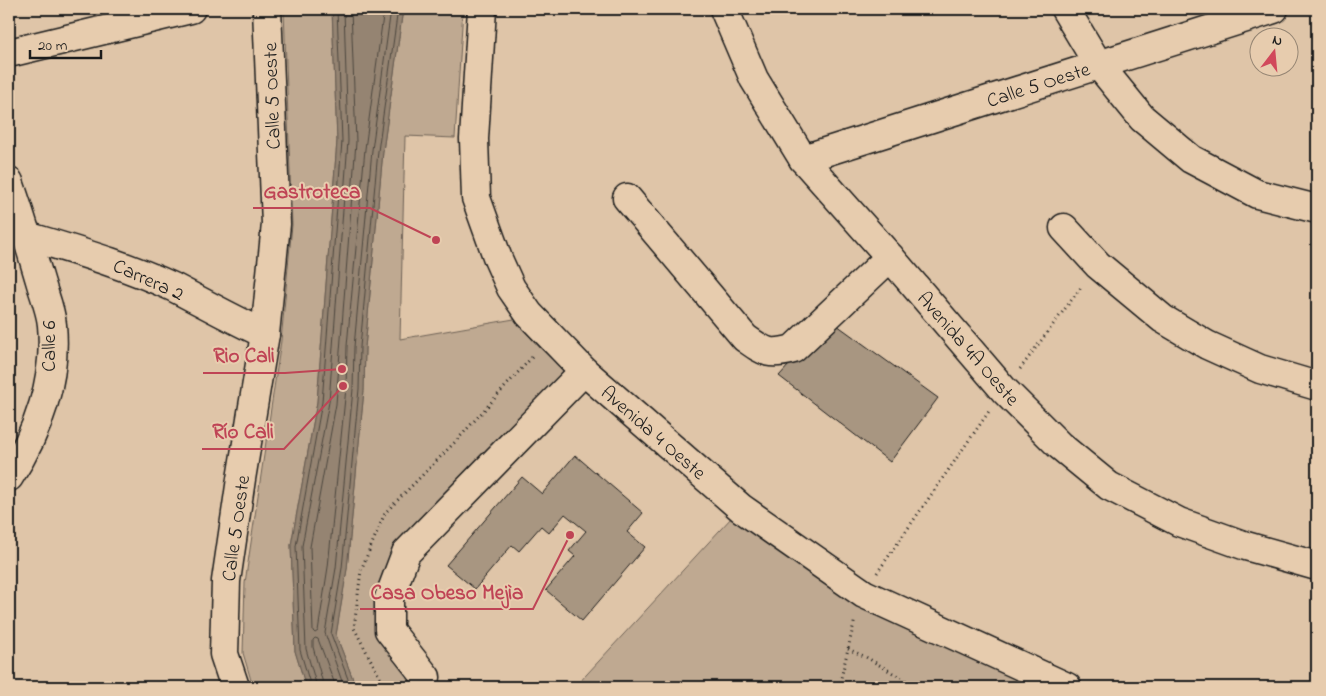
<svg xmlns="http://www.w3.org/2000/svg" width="1326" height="696" viewBox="0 0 1326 696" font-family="'Indie Flower',sans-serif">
  <rect width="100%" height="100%" fill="#dfc5a8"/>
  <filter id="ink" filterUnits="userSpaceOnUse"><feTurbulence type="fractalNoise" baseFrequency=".02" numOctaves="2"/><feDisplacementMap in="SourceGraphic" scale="10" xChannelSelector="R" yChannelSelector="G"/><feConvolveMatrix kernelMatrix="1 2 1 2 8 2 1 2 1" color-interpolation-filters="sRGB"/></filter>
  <g filter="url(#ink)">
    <g fill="#bfa991" stroke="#6e6256">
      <path d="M284 9H332L337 141 317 402 291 545 295 651 306 687H253L243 653 245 583 281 341 292 225Z"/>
      <path d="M403 9H463L455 138 405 136 400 339 514 319 540 348 575 380 406 553 389 598 426 677 440 687H356L336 635 347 569 364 390 365 348 383 151Z"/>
      <path d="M732 517 1035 687H575Z"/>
    </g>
    <path fill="#958472" stroke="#655a50" d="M332 9H403L383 151 365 348 364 390 347 569 336 635 356 687H306L295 651 291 545 317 402 337 141Z"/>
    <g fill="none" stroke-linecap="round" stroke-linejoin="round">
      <g stroke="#4c463e" stroke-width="1">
        <path d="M351 9 356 142 336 404 310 547 313 631 315 633 318 631 328 567 346 388 347 346 365 149 384 9"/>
        <path d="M311 687 300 650 296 546 322 402 342 141 337 9"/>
        <path d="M317 687 306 649 302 546 329 402 348 141 344 9"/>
        <path d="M324 687 313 647V640L315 638 318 639 336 687"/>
        <path d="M344 687 325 633 336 568 353 389 354 347 372 150 391 9"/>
        <path d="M351 687 331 634 342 568 359 389 360 347 378 151 398 9"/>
      </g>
    </g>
    <g fill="#a89681" stroke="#1c1c1c">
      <path d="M830 320 938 398 890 462 779 376Z"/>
      <path d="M575 455 643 513 627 532 645 547 582 621 546 590 575 556 569 551 586 531 565 514 549 533 541 526 519 551 512 545 475 589 446 565 522 477 542 494Z"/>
    </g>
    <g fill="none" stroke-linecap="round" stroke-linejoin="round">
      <defs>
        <g id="minor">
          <path d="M724 9 754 79 803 159 890 257 1004 390 1059 445 1109 486 1179 522 1246 546 1317 566"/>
          <path d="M1065 9 1098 64 1142 118 1191 159 1257 194 1317 209"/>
          <path d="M9 53 191 9"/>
          <path d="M803 159 1274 9"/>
          <path d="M9 182C21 216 31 250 41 284 45 297 51 312 52 325 57 379 38 433 9 477"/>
          <path d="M627 198 745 338C765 352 769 356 793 349L890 257"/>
          <path d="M1064 228 1098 265 1163 319 1207 345 1260 369 1317 386"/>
          <path d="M27 236C76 251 126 265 173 287 204 303 234 320 265 334"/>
          <path d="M426 677 389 630V598L406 553 584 371"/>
        </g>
        <g id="major">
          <path d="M482 9 474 139 476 198 498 259 511 288 529 314 584 371 741 508 864 594 1067 687"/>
          <path d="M235 687 224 654 226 581 241 479 265 334 276 224 267 9"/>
        </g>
      </defs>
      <use href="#minor" stroke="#1c1c1c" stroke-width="31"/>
      <use href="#major" stroke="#1c1c1c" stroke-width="31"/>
      <g stroke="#1c1c1c" stroke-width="3" stroke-dasharray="1 4" stroke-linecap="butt">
        <path d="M1020 369 1082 286"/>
        <path d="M877 573 990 410"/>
        <path d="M848 649 864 656 917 687"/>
        <path d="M385 687 354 628 361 570 385 513 457 440 533 356"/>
        <path d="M839 687 855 619"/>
      </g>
      <use href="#minor" stroke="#e7ccae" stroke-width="28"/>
      <use href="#major" stroke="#e7ccae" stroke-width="28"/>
    </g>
  </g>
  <g text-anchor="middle" stroke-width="4" stroke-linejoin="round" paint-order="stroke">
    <g font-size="20" fill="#1c1c1c" stroke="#e7ccae">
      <text transform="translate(1038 84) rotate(-18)" y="7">Calle 5 Oeste</text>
      <text transform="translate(271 96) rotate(-92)" y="7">Calle 5 Oeste</text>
      <text transform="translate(149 279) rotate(24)" y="7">Carrera 2</text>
      <text transform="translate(48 346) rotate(-90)" y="7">Calle 6</text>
      <text transform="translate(969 348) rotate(49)" y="7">Avenida 4A Oeste</text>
      <text transform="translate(654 432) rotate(41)" y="7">Avenida 4 Oeste</text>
      <text transform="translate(235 528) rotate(-82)" y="7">Calle 5 Oeste</text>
    </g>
  </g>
  <path fill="none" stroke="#bf4455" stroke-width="2" d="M436 240L370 208H253M342 369L285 373H203M343 386L284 449H202M570 535L533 609H360"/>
  <g fill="#bf4455" stroke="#e7ccae" stroke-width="2">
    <circle cx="436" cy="240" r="5"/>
    <circle cx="342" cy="369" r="5"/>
    <circle cx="343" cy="386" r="5"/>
    <circle cx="570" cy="535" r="5"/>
  </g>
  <g font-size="21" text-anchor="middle" font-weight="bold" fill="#bf4455" stroke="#e7ccae" stroke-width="4" stroke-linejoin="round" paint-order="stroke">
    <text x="312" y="198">Gastroteca</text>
    <text x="244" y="362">Rio Cali</text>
    <text x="243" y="438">Río Cali</text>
    <text x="447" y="599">Casa Obeso Mejìa</text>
  </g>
  <rect width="1326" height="696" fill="none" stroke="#e7ccae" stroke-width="30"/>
  <rect x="15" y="15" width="1296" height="666" fill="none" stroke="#1c1c1c" stroke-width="2" filter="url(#ink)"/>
  <g transform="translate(1274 52) rotate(16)"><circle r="24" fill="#e7ccae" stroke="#968674"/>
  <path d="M0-4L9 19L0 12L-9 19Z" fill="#d1495b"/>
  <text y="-8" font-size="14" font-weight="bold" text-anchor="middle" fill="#1c1c1c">N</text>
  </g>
  <path d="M30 50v8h71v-8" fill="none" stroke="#1c1c1c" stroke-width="2.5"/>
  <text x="38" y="50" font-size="15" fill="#1c1c1c" stroke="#e7ccae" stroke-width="4" paint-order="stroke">20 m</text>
</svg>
